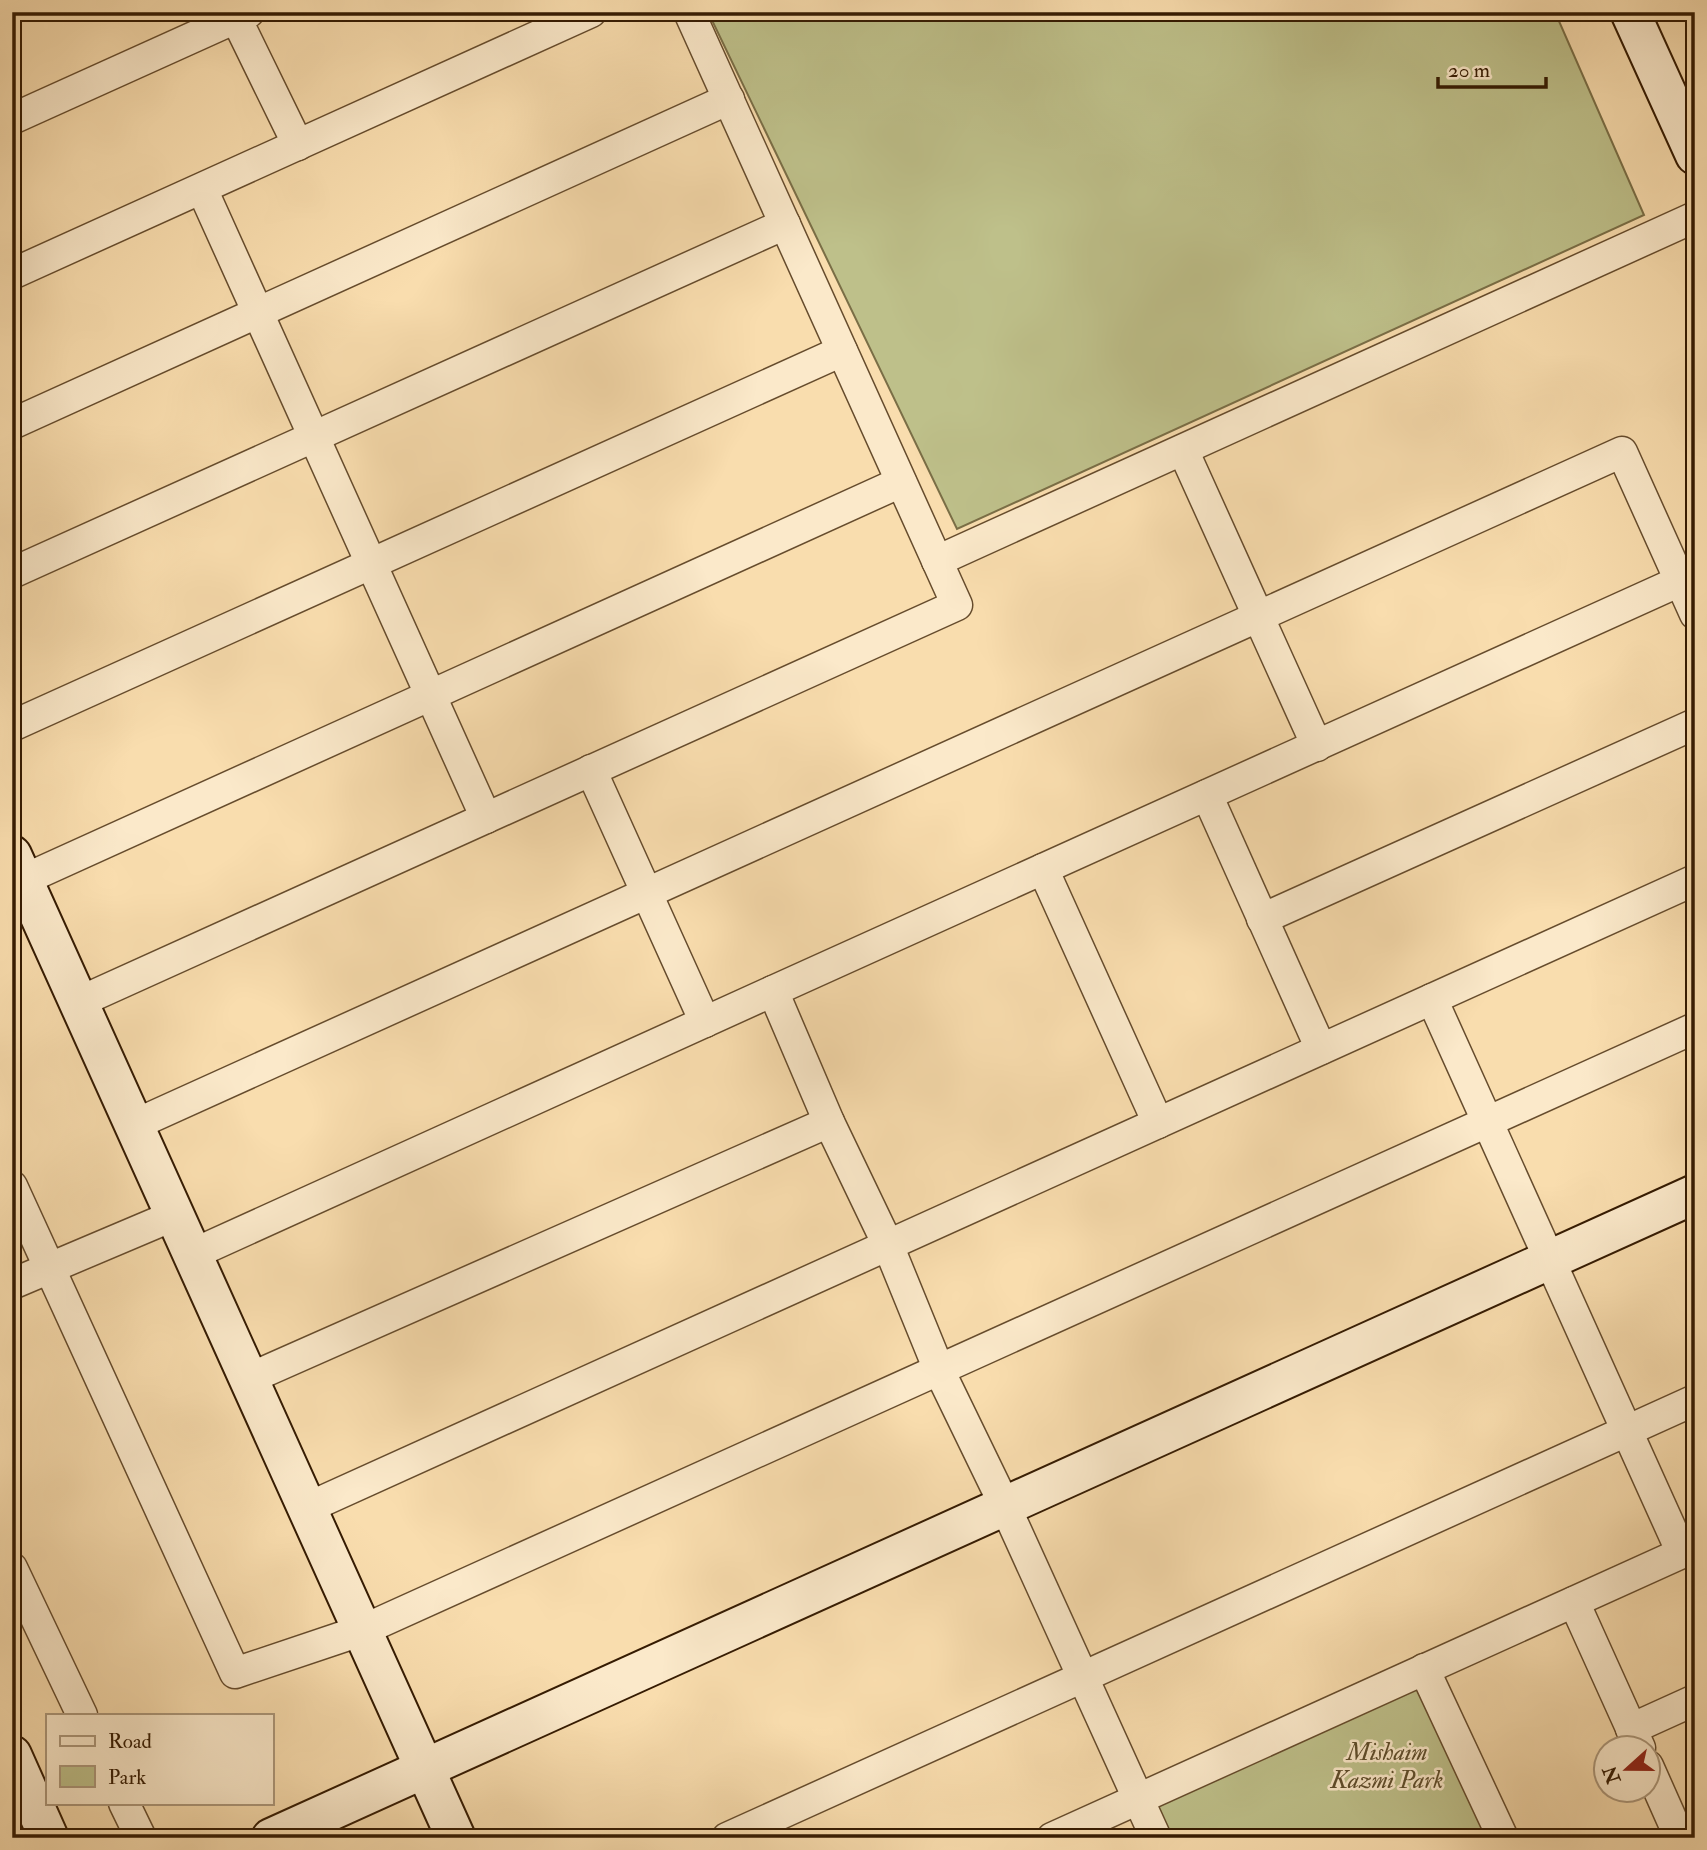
<svg xmlns="http://www.w3.org/2000/svg" width="1707" height="1850" viewBox="0 0 1707 1850" font-family="'IM FELL Double Pica',serif">
  <rect width="100%" height="100%" fill="#f9ddae"/>
  <filter id="stains"><feTurbulence type="fractalNoise" baseFrequency=".00286" numOctaves="4"/><feColorMatrix values="0 0 0 0 .2 0 0 0 0 .09 0 0 0 0 .02 0 0 0 .5 -.17"/></filter>
  <radialGradient id="worn" r=".72"><stop offset=".6" stop-color="#630" stop-opacity="0"/><stop offset="1" stop-color="#630" stop-opacity=".3"/></radialGradient>
  <g fill="#bec08a" stroke="#7a6e46" stroke-width="2">
    <path d="M708 12H1555L1644 215 957 529Z"/>
    <path d="M1424 1669 1503 1838H1156L1138 1799Z"/>
  </g>
  <g fill="none" stroke-linecap="round" stroke-linejoin="round">
    <defs>
      <g id="street">
        <path d="M233 12 298 145"/>
        <path d="M12 119 249 12"/>
        <path d="M202 189 486 818"/>
        <path d="M12 274 591 12"/>
        <path d="M12 424 729 99"/>
        <path d="M1183 450 1317 746"/>
        <path d="M937 561 1695 217"/>
        <path d="M12 573 785 224"/>
        <path d="M12 726 842 351"/>
        <path d="M591 770 705 1022"/>
        <path d="M1207 795 1321 1049"/>
        <path d="M1043 869 1158 1123"/>
        <path d="M23 880 901 482"/>
        <path d="M1262 919 1695 724"/>
        <path d="M1432 999 1682 1553"/>
        <path d="M79 1002 957 605 689 12"/>
        <path d="M134 1125 1622 452 1695 614"/>
        <path d="M12 1186 235 1673 363 1630 1695 1028"/>
        <path d="M193 1254 773 991"/>
        <path d="M12 1284 175 1215"/>
        <path d="M248 1379 829 1122"/>
        <path d="M307 1508 1695 880"/>
        <path d="M12 1568 82 1715"/>
        <path d="M1574 1602 1640 1748"/>
        <path d="M1424 1669 1503 1838"/>
        <path d="M1631 1729 1695 1700"/>
        <path d="M1648 1766 1680 1838"/>
        <path d="M124 1803 141 1838"/>
        <path d="M727 1838 1695 1400"/>
        <path d="M1052 1838 1695 1547"/>
        <path d="M1156 1838 1005 1506 939 1370 888 1245 829 1122 773 991 1680 581"/>
      </g>
      <g id="secondary">
        <path d="M1630 12 1695 155"/>
        <path d="M12 855 456 1838"/>
        <path d="M12 1755 49 1838"/>
        <path d="M271 1838 1695 1194"/>
      </g>
    </defs>
    <use href="#street" stroke="#664c2d" stroke-width="33"/>
    <use href="#secondary" stroke="#351b02" stroke-width="42"/>
    <use href="#street" stroke="#fbe9ca" stroke-width="30"/>
    <use href="#secondary" stroke="#fbe9ca" stroke-width="38"/>
  </g>
  <g text-anchor="middle" stroke-width="5" stroke-linejoin="round" paint-order="stroke">
    <g font-size="24" font-style="italic" fill="#5e4d2b" stroke="#fbe9ca">
      <text x="1387" y="1760">Mishaim<tspan x="1387" dy="28">Kazmi Park</tspan></text>
    </g>
  </g>
  <rect width="1707" height="1850" fill="none" stroke="#f9ddae" stroke-width="42"/>
  <rect x="14" y="14" width="1679" height="1822" fill="none" stroke="#351b02" stroke-width="3.5"/>
  <rect x="21" y="21" width="1665" height="1808" fill="none" stroke="#351b02" stroke-width="2"/>
  <rect x="46" y="1714" width="228" height="91" fill="#fbe9ca" stroke="#ac977a" stroke-width="2"/>
  <rect x="60" y="1736" width="35" height="10" fill="#fbe9ca" stroke="#ac977a" stroke-width="2"/>
  <text x="108" y="1748" font-size="21" fill="#351b02">Road</text>
  <rect x="60" y="1766" width="35" height="21" fill="#bec08a" stroke="#ac977a" stroke-width="2"/>
  <text x="108" y="1784" font-size="21" fill="#351b02">Park</text>
  <g transform="translate(1627 1769) rotate(249)"><circle r="33" fill="#fbe9ca" stroke="#ac977a" stroke-width="2"/>
  <path d="M0-5L12 26L0 18L-12 26Z" fill="#8f2418"/>
  <text y="-10" font-size="19" font-weight="bold" text-anchor="middle" fill="#351b02">N</text>
  </g>
  <path d="M1438 77v10h108v-10" fill="none" stroke="#351b02" stroke-width="3.5"/>
  <text x="1448" y="77" font-size="21" fill="#351b02" stroke="#fbe9ca" stroke-width="5" paint-order="stroke">20 m</text>
  <rect width="100%" height="100%" filter="url(#stains)"/>
  <rect width="100%" height="100%" fill="url(#worn)"/>
</svg>
